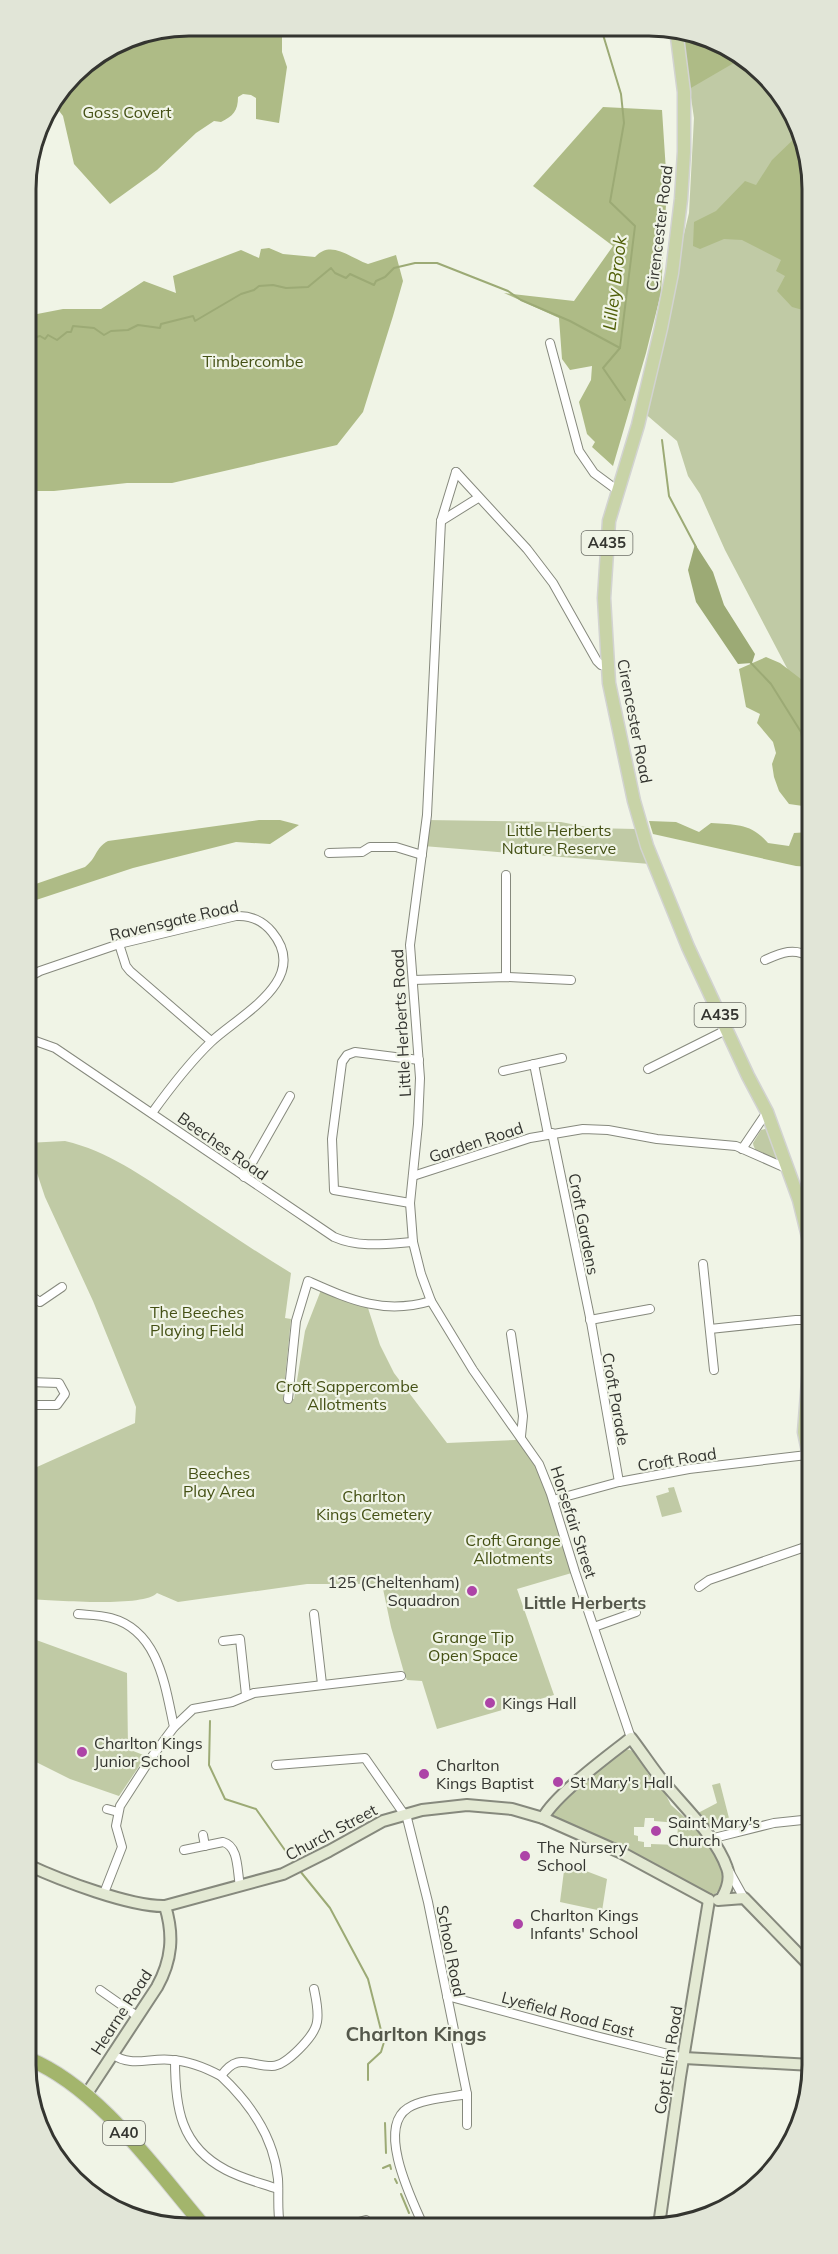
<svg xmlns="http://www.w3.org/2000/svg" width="838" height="2254" viewBox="0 0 838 2254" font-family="Mulish,sans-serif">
  <rect width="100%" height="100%" fill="#f0f4e6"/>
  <g fill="#c0caa5" fill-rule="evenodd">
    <path d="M681 29 765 74 809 157 810 712 725 550 700 494 688 476 677 441 642 411 689 213 694 118Z"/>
    <path d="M426 820 561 822 591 828 636 829 650 864 423 846Z"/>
    <path d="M765 1129 768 1130 778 1154 776 1158C766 1159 754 1153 753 1143L761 1130Z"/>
    <path d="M65 1141C108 1151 142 1176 179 1200 216 1225 253 1250 291 1273L285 1318 291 1319 283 1398 294 1399 305 1331 321 1290 367 1305 380 1345 394 1373 447 1443 515 1440 521 1436 539 1464 575 1572 517 1589 554 1695 437 1729 422 1681 407 1680 405 1676 391 1627 382 1584H307L178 1602 157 1593C143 1608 52 1600 28 1599V1471L135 1423 136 1407 93 1301 45 1197 27 1143Z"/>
    <path d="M674 1487 682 1512 662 1517 656 1496 669 1492 668 1488Z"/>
    <path d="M28 1637 127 1673 128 1749 146 1756 119 1796 70 1779 28 1758 30 1741 28 1740Z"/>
    <path d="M625 1749 634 1751 649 1775 665 1793 671 1805 692 1824 725 1869 724 1881 720 1890 711 1897 615 1846 553 1816 552 1811 564 1798ZM645 1818H654V1821L678 1823 677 1845 651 1844V1847H644V1842L638 1841V1836L634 1835V1827H644Z"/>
    <path d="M720 1783 731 1826 711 1831 698 1813 717 1803 712 1785Z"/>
    <path d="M565 1863 607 1879 602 1911 560 1902Z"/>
  </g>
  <g fill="#aebb86">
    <path d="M189 26H282V52L287 67 279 123 256 119V98L251 95 243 94 238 97C238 111 233 116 221 122L214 121 196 133 157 170 110 204 74 164 63 116 53 103 81 66 127 38Z"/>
    <path d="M681 29 739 60 684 92Z"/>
    <path d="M603 107 662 110 667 187 661 293 646 353 613 466 592 447 595 442 587 434 579 402 591 380 592 366 570 370 562 359 559 318 504 293 574 301 613 246 533 186Z"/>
    <path d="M798 135 809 157 810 312 792 307 777 291 785 276 776 271 781 260 742 240 724 239 700 249 693 246 694 222 716 211 745 181 756 185 772 160Z"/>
    <path d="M269 248 283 254 315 257C331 239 350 258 368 264L396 255 403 281 393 316 363 412 337 445 172 483H127L54 491H26V313L32 315 63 309H101L144 281 176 293 173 276 241 250 259 258 261 249Z"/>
    <path d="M766 657 780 663 810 686V807L789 804 779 791 774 777 772 764 776 753 773 742 757 723 760 714 746 707 739 669Z"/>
    <path d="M259 820H280L299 825 270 844 236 842 133 868 27 903V887L85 867C97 858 95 848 108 841Z"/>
    <path d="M649 821 676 822 699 832 711 823C736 825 751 823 768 843L789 846 794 833 810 832V867L796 866 653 834Z"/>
  </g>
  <path fill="#9caa75" d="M695 544 713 572 724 605 755 654 752 663 738 664 696 602 688 570Z"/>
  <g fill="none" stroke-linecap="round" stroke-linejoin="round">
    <g stroke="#9caa75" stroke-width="2">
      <path d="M601 28 621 94 624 123 610 202 635 226 620 348 603 368 625 400"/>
      <path d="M26 333 30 339 40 336 45 339 48 335 57 340 67 332H71L73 326 94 328 104 335 111 331 128 330 138 325 160 328 161 324 193 316 195 321 241 294 254 290 259 286 273 285 286 288 308 287 331 268 335 273 346 278 350 274 374 285 376 281 385 277 394 268 415 263H437L508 291 521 300 570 321 620 348"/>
      <path d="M662 440 669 496 696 547"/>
      <path d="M750 662 771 684 801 732 810 780"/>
      <path d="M210 1721 209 1765 225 1799 256 1809 294 1863"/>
      <path d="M300 1871 330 1908 368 1979 384 2042 381 2052 368 2064V2080"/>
      <path d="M385 2123 386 2153"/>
      <path d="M383 2168 390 2165 391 2169"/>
      <path d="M395 2179 397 2183"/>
      <path d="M401 2194 409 2213"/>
    </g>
    <defs>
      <g id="street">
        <path d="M550 343 579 451 594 473 617 490"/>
        <path d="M456 472 441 521 427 815 410 945 420 1078 418 1124 410 1203 413 1242 421 1274 431 1301 473 1370 539 1464 551 1494 575 1572 631 1738"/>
        <path d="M456 472 527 549 553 583 597 661 601 665 607 666"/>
        <path d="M441 521 478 498"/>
        <path d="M329 853 362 852 370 847H396L422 855"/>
        <path d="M119 944 126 966 130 971 211 1041"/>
        <path d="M765 960C781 953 794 947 810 957"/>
        <path d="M506 977V875"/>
        <path d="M27 978 40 971 119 944 236 916C250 915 263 921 272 932 312 980 238 1016 211 1042 189 1063 170 1088 152 1113"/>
        <path d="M413 980 506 977 571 980"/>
        <path d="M27 1038 55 1048 334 1237C359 1248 386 1244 413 1242"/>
        <path d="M534 1064 548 1134"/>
        <path d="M648 1069 726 1030"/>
        <path d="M503 1071 562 1058"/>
        <path d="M552 1133 591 1322 619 1482"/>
        <path d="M742 1149 767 1112"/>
        <path d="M413 1176 530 1138 583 1129 608 1130 657 1139 736 1146 788 1169"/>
        <path d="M244 1177 290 1096"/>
        <path d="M410 1203 334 1190 332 1139 342 1062 347 1055 355 1052 419 1060"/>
        <path d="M703 1264 714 1370"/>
        <path d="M28 1292 32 1297 40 1302 62 1287"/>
        <path d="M590 1320 650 1309"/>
        <path d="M710 1329 796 1320H811"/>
        <path d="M511 1334 523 1416 521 1436"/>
        <path d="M28 1382 59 1383 65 1394 57 1405H31"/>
        <path d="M28 1388 31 1400 28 1414"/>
        <path d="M288 1399 296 1321 308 1281C351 1300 383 1315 431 1301"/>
        <path d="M553 1500 619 1482 689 1469 807 1455"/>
        <path d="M699 1587 709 1580 811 1545"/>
        <path d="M78 1614C89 1615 100 1615 111 1618 159 1631 165 1686 174 1727L151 1758 120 1806 116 1826 122 1847 104 1893"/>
        <path d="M314 1614 322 1684"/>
        <path d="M594 1627 636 1612"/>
        <path d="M223 1641 240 1639 246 1695"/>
        <path d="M174 1727 193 1709 232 1702 254 1693 401 1676"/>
        <path d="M276 1765 365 1758 404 1814"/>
        <path d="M107 1809 118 1812"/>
        <path d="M406 1814 428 1902 467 2094V2125"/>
        <path d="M203 1835 205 1846"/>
        <path d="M710 1839 774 1823 812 1819"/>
        <path d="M184 1850 223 1842C239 1846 237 1871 240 1886"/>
        <path d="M729 1871 744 1898"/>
        <path d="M100 1990 137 2016"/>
        <path d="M447 1996 596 2036 684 2058"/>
        <path d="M112 2054C131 2068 151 2057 172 2060 190 2061 206 2068 221 2076 238 2052 248 2066 272 2066 286 2066 315 2036 317 2022 319 2011 316 1999 314 1989"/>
        <path d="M175 2060C175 2107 180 2146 226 2170 243 2179 261 2183 278 2189"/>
        <path d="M221 2076C251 2104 274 2137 278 2179 279 2194 277 2211 280 2225"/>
        <path d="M348 2225 366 2220"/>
        <path d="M423 2225C412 2200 376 2128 408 2108 421 2099 451 2097 467 2094"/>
      </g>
      <g id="secondary">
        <path d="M543 1818C555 1795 609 1755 631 1738 641 1751 650 1765 661 1779 682 1805 716 1836 727 1868 731 1878 727 1889 722 1898"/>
        <path d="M28 1865C60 1880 131 1907 165 1906L283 1874 329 1851 383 1821 422 1810 467 1805 512 1809 543 1818 622 1853 709 1900"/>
        <path d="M718 1900 744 1898 812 1968"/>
        <path d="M684 2058 812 2065"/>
        <path d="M86 2095 157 1987C172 1960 174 1935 165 1906"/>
        <path d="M659 2225 680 2077 709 1900"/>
      </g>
      <g id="primary">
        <path d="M676 29 684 92V152L681 199 672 273 661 328 638 425 609 521 604 598 609 683 634 801 647 846 688 947 748 1076 767 1112 799 1200 811 1249"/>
        <path d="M811 1342 804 1432 811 1466"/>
      </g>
      <path id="highway" d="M29 2059C99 2088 155 2169 203 2225"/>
    </defs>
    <use href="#street" stroke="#86897d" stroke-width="10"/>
    <use href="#secondary" stroke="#86897d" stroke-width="14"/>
    <use href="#primary" stroke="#d2d3d1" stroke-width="15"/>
    <use href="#highway" stroke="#d2d3d1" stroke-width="16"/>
    <use href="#street" stroke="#fff" stroke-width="8"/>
    <use href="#secondary" stroke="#e3e9d3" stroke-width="10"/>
    <use href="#primary" stroke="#c8d3a7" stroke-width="12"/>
    <use href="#highway" stroke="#a3b56c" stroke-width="14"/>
  </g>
  <g fill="#ad44a7" stroke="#f0f4e6" stroke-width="2">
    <circle cx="472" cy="1591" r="6"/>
    <circle cx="490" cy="1703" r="6"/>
    <circle cx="82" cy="1752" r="6"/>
    <circle cx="424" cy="1774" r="6"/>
    <circle cx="558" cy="1782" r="6"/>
    <circle cx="656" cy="1831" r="6"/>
    <circle cx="525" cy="1856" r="6"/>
    <circle cx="518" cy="1924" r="6"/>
  </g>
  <g text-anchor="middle" stroke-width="4.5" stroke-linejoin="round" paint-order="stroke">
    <g fill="#f0f4e6" stroke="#6c6e67" stroke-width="1.5">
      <rect x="581.5" y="531" width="51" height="24" rx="4.5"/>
      <rect x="694.5" y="1003" width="51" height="24" rx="4.5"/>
      <rect x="103" y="2121" width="42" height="24" rx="4.5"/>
    </g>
    <g font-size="15" font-weight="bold" fill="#343530">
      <text x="607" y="548">A435</text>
      <text x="720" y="1020">A435</text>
      <text x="124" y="2138">A40</text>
    </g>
    <g font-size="16" fill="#445014" stroke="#f0f4e6">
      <text x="127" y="118">Goss Covert</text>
      <text x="253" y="367">Timbercombe</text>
      <text x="559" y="836">Little Herberts<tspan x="559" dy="18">Nature Reserve</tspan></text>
      <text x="197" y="1318">The Beeches<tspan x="197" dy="18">Playing Field</tspan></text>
      <text x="347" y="1392">Croft Sappercombe<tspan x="347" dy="18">Allotments</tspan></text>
      <text x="219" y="1479">Beeches<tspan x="219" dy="18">Play Area</tspan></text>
      <text x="374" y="1502">Charlton<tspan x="374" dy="18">Kings Cemetery</tspan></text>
      <text x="513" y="1546">Croft Grange<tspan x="513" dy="18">Allotments</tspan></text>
      <text x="473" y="1643">Grange Tip<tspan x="473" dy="18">Open Space</tspan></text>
    </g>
    <g font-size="16" fill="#343530" stroke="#f0f4e6">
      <text transform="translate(659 228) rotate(-83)" y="6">Cirencester Road</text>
      <text transform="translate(635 721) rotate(79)" y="6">Cirencester Road</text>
      <text transform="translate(174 920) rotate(-13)" y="6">Ravensgate Road</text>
      <text transform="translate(401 1023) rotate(-93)" y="6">Little Herberts Road</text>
      <text transform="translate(476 1142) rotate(-18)" y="6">Garden Road</text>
      <text transform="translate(223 1146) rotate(35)" y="6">Beeches Road</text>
      <text transform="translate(584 1224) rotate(79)" y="6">Croft Gardens</text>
      <text transform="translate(616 1399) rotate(80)" y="6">Croft Parade</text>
      <text transform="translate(677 1459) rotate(-9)" y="6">Croft Road</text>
      <text transform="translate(574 1522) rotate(72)" y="6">Horsefair Street</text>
      <text transform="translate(331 1832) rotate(-28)" y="6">Church Street</text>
      <text transform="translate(451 1951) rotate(79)" y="6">School Road</text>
      <text transform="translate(121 2012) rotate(-57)" y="6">Hearne Road</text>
      <text transform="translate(568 2014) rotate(15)" y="6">Lyefield Road East</text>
      <text transform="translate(668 2060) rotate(-81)" y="6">Copt Elm Road</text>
    </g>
    <g font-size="16" fill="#343530" stroke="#f0f4e6" text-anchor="start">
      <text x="460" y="1588" text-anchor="end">125 (Cheltenham)<tspan x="460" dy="18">Squadron</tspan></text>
      <text x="502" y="1709">Kings Hall</text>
      <text x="94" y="1749">Charlton Kings<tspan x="94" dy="18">Junior School</tspan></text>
      <text x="436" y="1771">Charlton<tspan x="436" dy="18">Kings Baptist</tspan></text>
      <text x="570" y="1788">St Mary's Hall</text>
      <text x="668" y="1828">Saint Mary's<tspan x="668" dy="18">Church</tspan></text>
      <text x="537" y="1853">The Nursery<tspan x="537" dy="18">School</tspan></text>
      <text x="530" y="1921">Charlton Kings<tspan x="530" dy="18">Infants' School</tspan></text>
    </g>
    <g font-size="18" font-style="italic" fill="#505f08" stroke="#f0f4e6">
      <text transform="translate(615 283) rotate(-83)" y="6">Lilley Brook</text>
    </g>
    <g font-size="18" font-weight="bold" fill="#54574b" stroke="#f0f4e6">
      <text x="585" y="1609">Little Herberts</text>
    </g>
    <g font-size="20" font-weight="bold" fill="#54574b" stroke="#f0f4e6">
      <text x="416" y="2041">Charlton Kings</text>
    </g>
  </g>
  <path d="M0 0H838V2254H0ZM189 36H649A153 153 0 0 1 802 189V2065A153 153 0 0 1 649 2218H189A153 153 0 0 1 36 2065V189A153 153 0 0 1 189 36Z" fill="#e1e5d7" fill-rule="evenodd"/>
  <path fill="none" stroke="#343530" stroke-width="3" d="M189 36H649A153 153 0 0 1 802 189V2065A153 153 0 0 1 649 2218H189A153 153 0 0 1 36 2065V189A153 153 0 0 1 189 36Z"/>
</svg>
